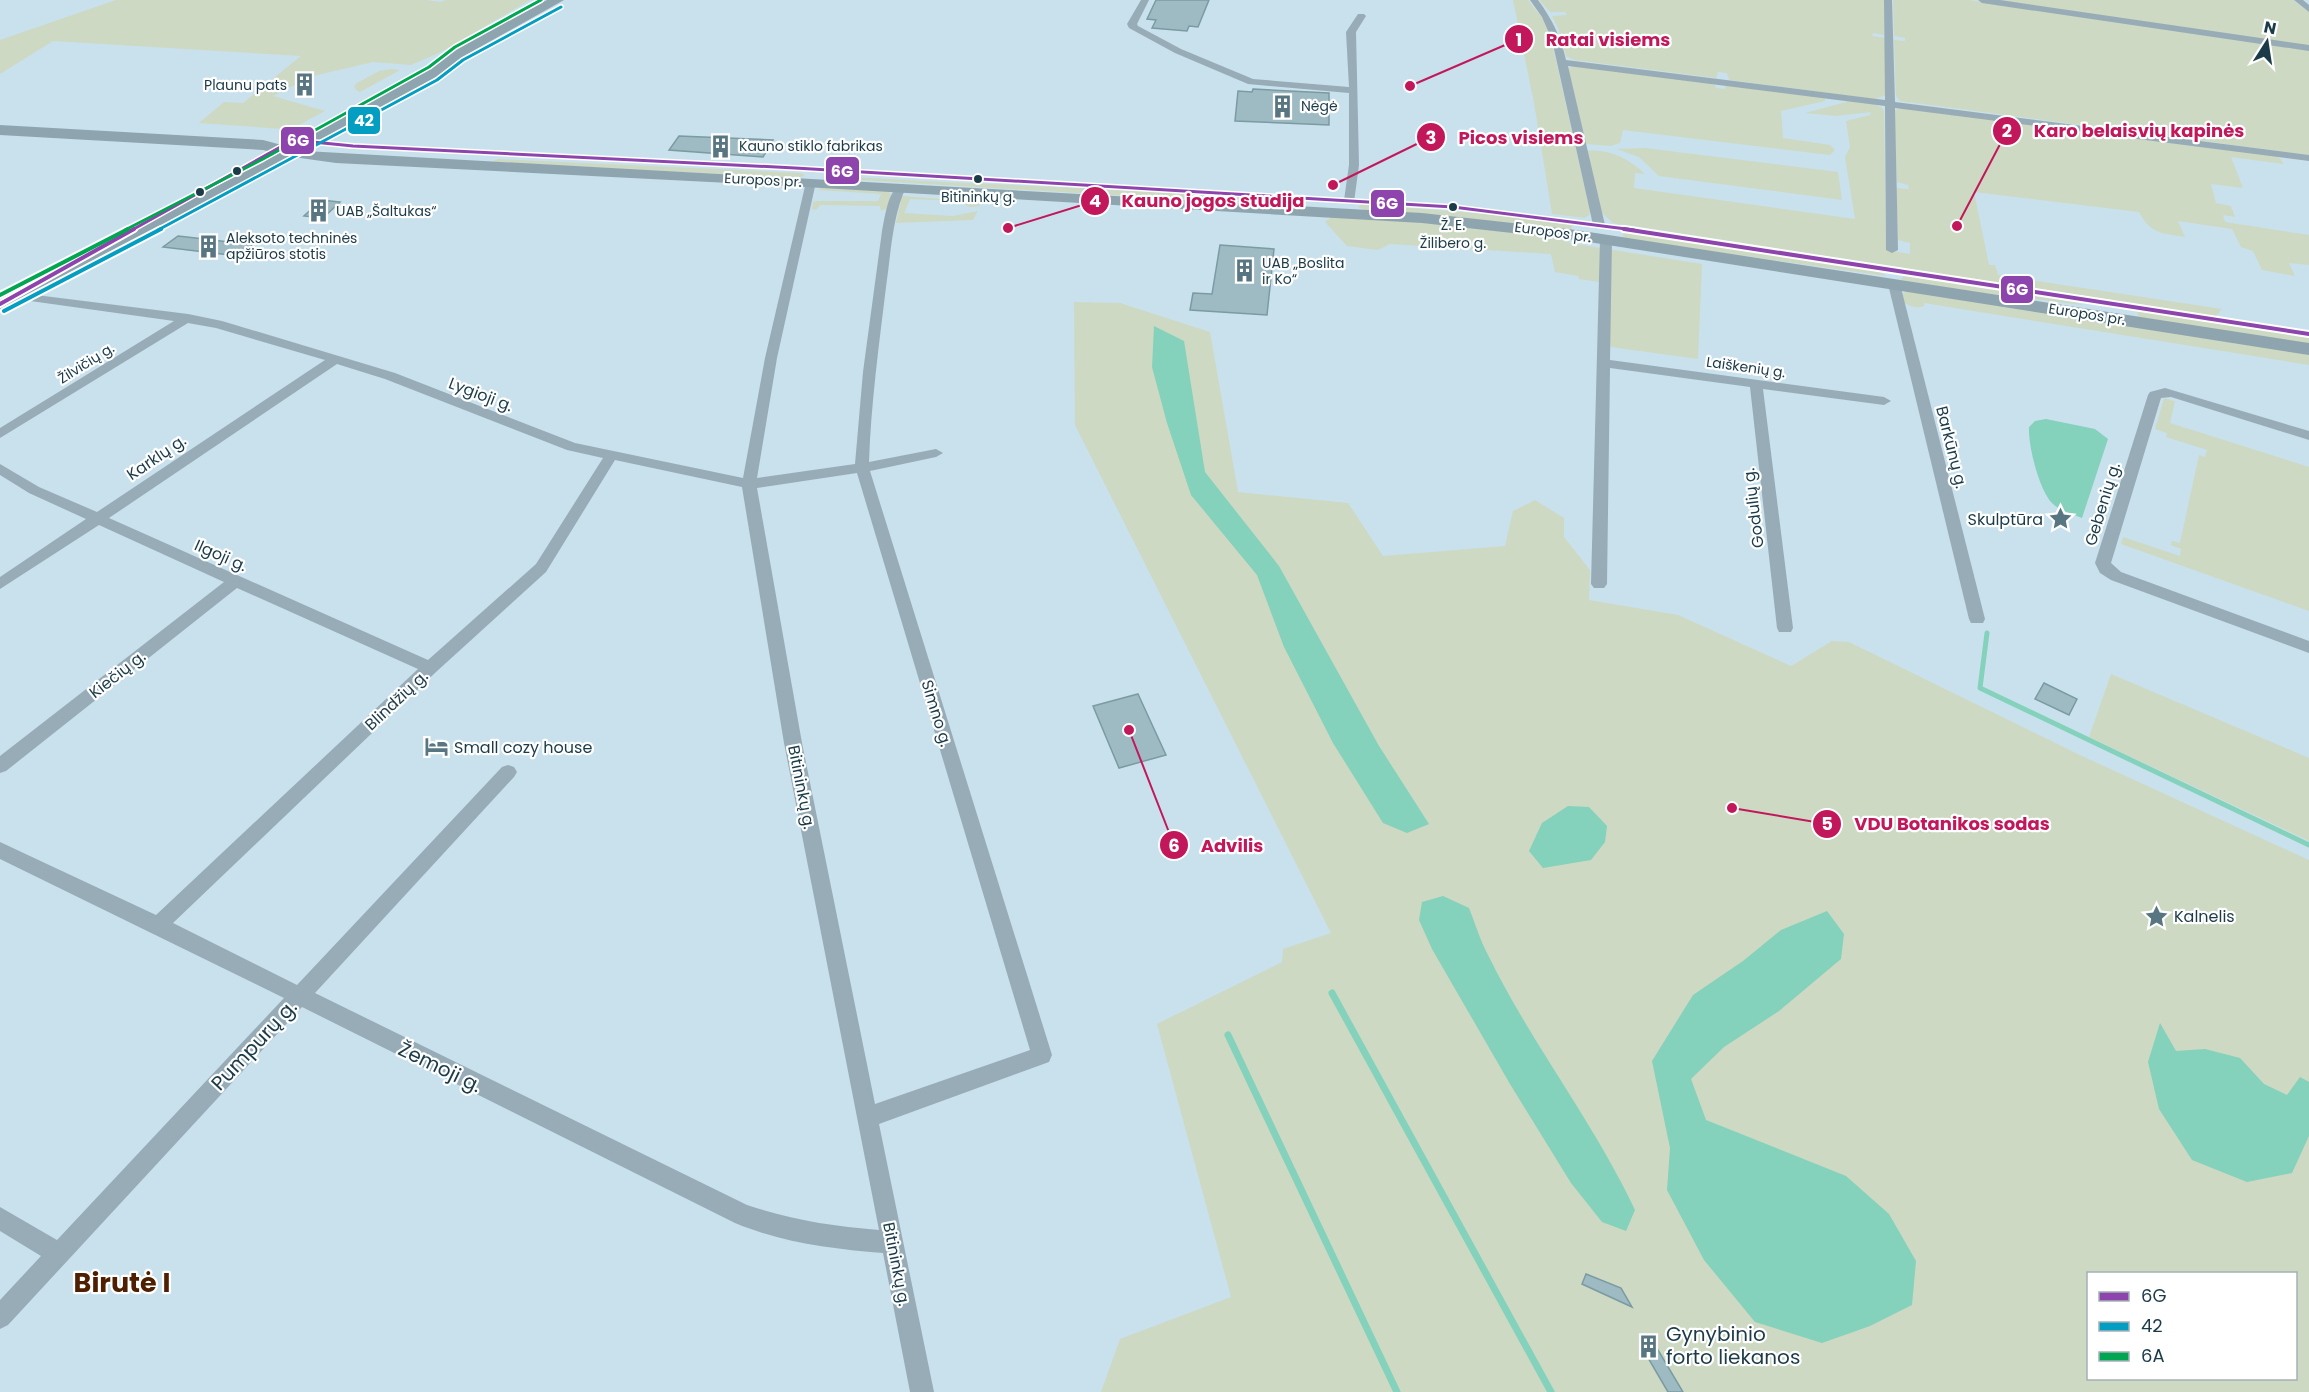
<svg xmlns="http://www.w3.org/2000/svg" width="2309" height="1392" viewBox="0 0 2309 1392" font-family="Poppins,sans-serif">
  <rect width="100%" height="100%" fill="#c9e1ec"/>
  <g fill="#cdd9c2" fill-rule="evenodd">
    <path d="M116 0H426L441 2 446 0H530L441 52 411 65 373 62 313 76 273 96 325 111 297 126 283 129 199 123 224 102 243 103 301 56 53 41 0 74V40Z"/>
    <path d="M1513 0H1528L1544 20 1552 43 1590 211 1589 215 1585 218 1552 214 1534 103Z"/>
    <path d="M1539 0H1884V35L1873 33 1872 36 1885 38 1886 95 1875 99 1729 80 1727 73 1718 72 1716 78 1574 60 1566 56 1558 28 1552 16 1567 15 1565 12H1550Z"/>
    <path d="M1893 0H1969L2309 50V155L1900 101 1896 96 1894 40 1905 41V38L1894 36Z"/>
    <path d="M1992 0H2293L2309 12V46Z"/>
    <path d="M1573 66 1713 82 1716 88 1725 89 1726 84 1825 98V101L1781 111 1783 138 1830 145 1835 150 1830 155 1623 130 1620 143 1611 146 1586 144 1568 69Z"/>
    <path d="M391 69 400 70 360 92 356 90 354 86 357 83 379 71Z"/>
    <path d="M1850 101 1874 104 1882 108 1884 111 1886 250 1910 254V243L1898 240 1896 188 1909 189 1908 185 1897 182 1894 111 1901 108 2277 155 2284 164 2231 157 2243 188 2211 184 2216 203 2231 206 2235 217 2223 215 2225 222 2309 235V265L2289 263 2295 276 2262 270 2253 251 2241 247 2232 229 2178 221 2185 237C2161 233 2151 234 2139 212L1974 192 1989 265H1995L1998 275 2222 309 2216 316 1613 223 1602 213 1584 151C1609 148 1628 158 1645 174L1635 173 1634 188 1855 219 1845 157 1850 147 1846 121 1870 115 1871 112 1836 116 1805 113Z"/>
    <path d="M1645 148 1838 172 1842 200 1659 176 1639 157 1617 149Z"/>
    <path d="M498 159 801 173 805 175 799 178 494 162 493 161Z"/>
    <path d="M833 176C952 183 1071 187 1189 194L1198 197 1194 200 827 178Z"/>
    <path d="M822 187 889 191 891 195 888 208 881 211 880 206 820 205 816 210 812 209 813 202 817 201H878L881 194 818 190Z"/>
    <path d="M902 196 981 202 979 206 970 207 959 201 910 199 904 213 953 216 978 211 973 220 896 223Z"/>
    <path d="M1227 196 1282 199 1288 203 1281 205 1226 202 1221 199Z"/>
    <path d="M1362 204 1496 215 1572 225 1571 231 1365 210 1358 207Z"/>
    <path d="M1333 216 1401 220 1569 238V243L1702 264 1698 359 1604 346 1606 283 1579 279 1578 276 1555 272 1551 254 1390 244 1378 250 1347 246 1325 222Z"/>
    <path d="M1627 232 1880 272 1886 276 1626 239 1622 235Z"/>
    <path d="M1904 276 2078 303 2083 305 1951 289 1902 280 1901 279Z"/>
    <path d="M1908 291 2309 353V365L1924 303V306C1916 309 1908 306 1902 301L1900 295Z"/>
    <path d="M1074 302 1120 303 1210 332 1238 492 1348 503 1383 556 1505 546 1513 511 1535 500 1564 518V537L1590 570 1589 600 1678 615 1791 666 1832 641 1849 642 2082 756 2309 860V1392H1101L1120 1339 1231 1297 1157 1024 1282 962 1283 949 1331 933 1075 425ZM2088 1274H2296V1378H2088Z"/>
    <path d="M2137 311 2309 338V345L2139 319Z"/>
    <path d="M2164 398 2175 401 2170 423 2309 467V611L2121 544 2123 537 2180 556 2181 549 2171 545 2172 541 2180 543 2199 455 2205 457 2207 450 2166 437 2167 433 2155 429Z"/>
    <path d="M2111 674 2309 758V841L2089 737Z"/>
  </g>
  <g fill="#84d1bc">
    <path d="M1154 326 1184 341 1205 472 1279 566 1379 746 1429 824 1407 833 1383 823 1333 743 1284 647 1257 575 1191 495 1167 423 1152 367Z"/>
    <path d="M2046 419 2095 429 2108 439 2082 518C2072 514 2060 511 2052 503 2039 490 2028 445 2029 427L2035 421Z"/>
    <path d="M1568 806 1589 807 1607 826 1605 842 1591 860 1543 868 1529 851 1542 823Z"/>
    <path d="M1443 896 1469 908C1475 923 1480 940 1488 955 1531 1043 1593 1121 1635 1210L1626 1231 1602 1222 1571 1183 1510 1084 1432 949 1419 920 1422 902Z"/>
    <path d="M1827 911 1844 934 1841 959 1779 1011 1724 1047 1691 1079 1706 1120 1846 1176 1889 1214 1916 1261 1912 1305 1870 1326 1822 1343 1755 1322 1704 1260 1667 1190 1670 1148 1652 1061 1693 995 1743 961 1781 930Z"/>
    <path d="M2160 1023 2176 1051 2205 1049 2240 1058 2264 1084 2287 1095 2300 1077 2309 1082V1136L2292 1173 2247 1182 2192 1160 2159 1109 2148 1062Z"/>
  </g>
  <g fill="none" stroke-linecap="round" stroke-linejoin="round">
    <path stroke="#84d1bc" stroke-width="5" d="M1987 633 1980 688 2309 845"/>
    <g stroke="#84d1bc" stroke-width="7">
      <path d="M1332 993 1551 1392"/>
      <path d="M1228 1035 1397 1392"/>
    </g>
  </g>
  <g fill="#9ebac2" stroke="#7b9ba3" stroke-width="1.5">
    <path d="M1156 0H1209L1198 27 1189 26 1187 31 1152 28 1156 20 1147 19Z"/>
    <path d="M1253 89 1329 93V125L1235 121 1238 91 1252 92Z"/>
    <path d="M679 136 773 140 763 157 669 150Z"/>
    <path d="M321 200 340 202 323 218 304 216Z"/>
    <path d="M178 236 213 240 252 245 238 256 163 247Z"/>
    <path d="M1220 245 1274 249 1267 315 1190 310 1193 293 1212 294Z"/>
    <path d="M2044 683 2077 699 2069 715 2035 699Z"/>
    <path d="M1138 694 1166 755 1119 768 1093 706Z"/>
    <path d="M1586 1274 1621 1288 1632 1307 1582 1284Z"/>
    <path d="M1655 1345 1683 1392H1668L1644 1351Z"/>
  </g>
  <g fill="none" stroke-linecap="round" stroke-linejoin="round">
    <g fill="#97acb6" fill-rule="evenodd">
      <path d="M1141 0H1149L1137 24 1138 26 1181 49 1253 79 1349 87 1346 32 1358 14H1364L1366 16 1356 32 1359 165 1354 202 1350 203 1344 200 1349 165V93L1248 84 1175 53 1129 28 1127 24Z"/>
      <path d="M1530 0H1538C1552 19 1561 37 1566 60L1885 100 1884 0H1892L1895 102 2309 155V161L1895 108 1898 250 1892 253 1886 250 1885 106 1568 66 1605 225 1599 228 1593 225 1552 40 1542 17Z"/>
      <path d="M1978 0H2000L2309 45V51L1982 3Z"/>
      <path d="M2294 0H2303L2309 5V12Z"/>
      <path d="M811 179 816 182 777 358 757 478 855 464 863 372 882 231C885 217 888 190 901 184L905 185 906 187C892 218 891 253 886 287 879 345 871 403 869 462L936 449 943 453 936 457 870 471 1052 1055 1049 1062 879 1124 934 1392H910L883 1253C832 1249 783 1243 735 1223L302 1007 8 1325 0 1329V1300L41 1256 0 1231V1207L57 1240 284 998 0 859V842L156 915 418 669 237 588 6 771 0 773V756L224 582 99 525 0 589V577L86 519 29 493 0 475V464L39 487 97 512 325 360 216 328 188 323 0 438V428L174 321 16 299 10 295 12 292 188 314 222 321 395 373 575 443 743 478 765 358 806 182ZM337 364 385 379 567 450 603 458 536 564 428 660 109 518ZM615 460 742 487 784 743 879 1230C831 1226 792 1220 747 1205L315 993 514 777 517 772 514 767 508 765 502 767 297 985 173 923 436 672 546 572ZM857 473 1030 1050 875 1104 802 743 757 488Z"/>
      <path d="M1606 237 1612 240 1610 360 1884 397 1891 401 1884 405 1763 389 1793 628 1791 632H1779L1777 628 1750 387 1610 368 1607 584 1604 588H1594L1591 584 1600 240Z"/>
      <path d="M1894 280 1900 284 1985 619 1983 623H1971L1969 619 1888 284Z"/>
      <path d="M2165 388 2309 431V440L2171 397 2161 398 2111 563 2121 572 2309 641V653L2111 580 2100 573 2095 563 2148 395 2150 392Z"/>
    </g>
    <path fill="#8ea5b0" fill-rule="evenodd" d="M547 0H564L466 55 438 76 305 151 1422 213 1576 230 2309 343V355L1576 240 1422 223 788 186 336 163 293 157 0 310V296L276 153 263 150 0 135V125L263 140 289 147 428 70 439 62 440 57Z"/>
    <defs>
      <path id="bus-1-far1" d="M132 230 293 140 353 146 795 168 1453 207 1634 230"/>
      <g id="bus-1">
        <path d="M1624 229 2309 334"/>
        <path d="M0 304 134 229"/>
      </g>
      <path id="bus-2-far1" d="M158 230 437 80 463 60 561 7"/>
      <path id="bus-2" d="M4 311 161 229"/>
      <path id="bus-3-far1" d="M125 230 263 159 429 67 455 47 541 0"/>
      <path id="bus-3" d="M0 295 128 229"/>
    </defs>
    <use href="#bus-1-far1" stroke="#fff" stroke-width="6"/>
    <use href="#bus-1" stroke="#fff" stroke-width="8"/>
    <use href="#bus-2-far1" stroke="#fff" stroke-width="6"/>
    <use href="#bus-2" stroke="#fff" stroke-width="8"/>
    <use href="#bus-3-far1" stroke="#fff" stroke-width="6"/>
    <use href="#bus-3" stroke="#fff" stroke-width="8"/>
    <use href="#bus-1-far1" stroke="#8e44ad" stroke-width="3"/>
    <use href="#bus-1" stroke="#8e44ad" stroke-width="4"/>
    <use href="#bus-2-far1" stroke="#039ec1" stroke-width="3"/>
    <use href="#bus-2" stroke="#039ec1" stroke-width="4"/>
    <use href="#bus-3-far1" stroke="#00a651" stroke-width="3"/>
    <use href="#bus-3" stroke="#00a651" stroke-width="4"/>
  </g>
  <defs>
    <symbol id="building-bare" viewBox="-9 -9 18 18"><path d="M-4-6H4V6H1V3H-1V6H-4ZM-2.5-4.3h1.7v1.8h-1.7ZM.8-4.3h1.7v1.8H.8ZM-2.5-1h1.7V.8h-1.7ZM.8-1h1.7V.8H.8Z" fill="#587582" stroke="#fff" stroke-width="2.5" paint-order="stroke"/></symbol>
    <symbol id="sight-bare" viewBox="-9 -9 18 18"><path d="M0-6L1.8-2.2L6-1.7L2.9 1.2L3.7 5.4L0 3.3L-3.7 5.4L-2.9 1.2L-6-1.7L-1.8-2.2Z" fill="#587582" stroke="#fff" stroke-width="2.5" paint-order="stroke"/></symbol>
    <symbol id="hotel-bare" viewBox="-9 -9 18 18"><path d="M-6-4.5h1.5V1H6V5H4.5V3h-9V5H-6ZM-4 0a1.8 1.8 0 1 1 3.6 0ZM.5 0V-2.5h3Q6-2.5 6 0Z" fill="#587582" stroke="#fff" stroke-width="2.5" paint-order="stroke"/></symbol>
  </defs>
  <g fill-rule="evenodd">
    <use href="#building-bare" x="288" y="68" width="33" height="33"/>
    <use href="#building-bare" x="1266" y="90" width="33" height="33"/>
    <use href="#building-bare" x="704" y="130" width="33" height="33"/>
    <use href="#building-bare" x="302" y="194" width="33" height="33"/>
    <use href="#building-bare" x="192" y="230" width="33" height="33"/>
    <use href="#building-bare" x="1228" y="254" width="33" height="33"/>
    <use href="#sight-bare" x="2044" y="502" width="33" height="33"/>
    <use href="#hotel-bare" x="420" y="730" width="33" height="33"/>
    <use href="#sight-bare" x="2140" y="900" width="33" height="33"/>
    <use href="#building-bare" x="1632" y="1330" width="33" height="33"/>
  </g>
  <g fill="#1b3b49" stroke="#fff" stroke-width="2">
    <circle cx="237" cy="171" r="5"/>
    <circle cx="978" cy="179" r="5"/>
    <circle cx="200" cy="192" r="5"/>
    <circle cx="1453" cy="207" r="5"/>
  </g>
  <g text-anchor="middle" stroke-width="4.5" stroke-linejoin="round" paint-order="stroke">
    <g font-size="14" fill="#1b3b49" stroke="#fff" text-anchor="start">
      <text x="287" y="90" text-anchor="end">Plaunu pats</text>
      <text x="1301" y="111">Nėgė</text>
      <text x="739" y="151">Kauno stiklo fabrikas</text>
      <text x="336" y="216">UAB „Šaltukas“</text>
      <text x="226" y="243">Aleksoto techninės<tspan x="226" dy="16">apžiūros stotis</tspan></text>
      <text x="1262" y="268">UAB „Boslita<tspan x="1262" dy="16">ir Ko“</tspan></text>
    </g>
    <g font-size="14" fill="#1b3b49" stroke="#fff">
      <text transform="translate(763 180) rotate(3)" y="5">Europos pr.</text>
      <text transform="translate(1553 232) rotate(8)" y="5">Europos pr.</text>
      <text transform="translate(2087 314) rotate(9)" y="5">Europos pr.</text>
      <text transform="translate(86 363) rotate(-32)" y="5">Žilvičių g.</text>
      <text transform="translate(1746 367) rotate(8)" y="5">Laiškenių g.</text>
    </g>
    <g font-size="14" fill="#1b3b49" stroke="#fff">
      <text x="978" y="202">Bitininkų g.</text>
      <text x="1453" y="230">Ž. E.<tspan x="1453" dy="18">Žilibero g.</tspan></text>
    </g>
    <g font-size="16" fill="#1b3b49" stroke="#fff">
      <text transform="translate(481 394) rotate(21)" y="6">Lygioji g.</text>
      <text transform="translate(1952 447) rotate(76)" y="6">Barkūnų g.</text>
      <text transform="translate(156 457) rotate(-34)" y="6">Karklų g.</text>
      <text transform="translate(2102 504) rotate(-73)" y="6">Gebenių g.</text>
      <text transform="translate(1753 508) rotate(-97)" y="6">Godulių g.</text>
      <text transform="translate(221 555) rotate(24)" y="6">Ilgoji g.</text>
      <text transform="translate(117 674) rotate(-38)" y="6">Kiečių g.</text>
      <text transform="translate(396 700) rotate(-43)" y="6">Blindžių g.</text>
      <text transform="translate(937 713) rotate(73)" y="6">Simno g.</text>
      <text transform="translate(802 787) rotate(79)" y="6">Bitininkų g.</text>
      <text transform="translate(897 1264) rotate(79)" y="6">Bitininkų g.</text>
    </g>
    <g font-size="16" fill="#1b3b49" stroke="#fff" text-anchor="start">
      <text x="2043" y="525" text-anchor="end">Skulptūra</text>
      <text x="454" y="753">Small cozy house</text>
      <text x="2174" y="922">Kalnelis</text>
    </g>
    <g font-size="20" fill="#1b3b49" stroke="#fff">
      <text transform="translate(254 1045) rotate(-47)" y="7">Pumpurų g.</text>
      <text transform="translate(440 1067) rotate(26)" y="7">Žemoji g.</text>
    </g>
    <g font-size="20" fill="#1b3b49" stroke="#fff" text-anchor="start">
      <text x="1666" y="1341">Gynybinio<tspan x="1666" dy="23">forto liekanos</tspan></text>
    </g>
    <g font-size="27" font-weight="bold" fill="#4e2001" stroke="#fff">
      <text x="122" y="1292">Birutė I</text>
    </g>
  </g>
  <path fill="none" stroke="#c2185b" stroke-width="2" d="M1410 86L1519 39M1957 226L2007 131M1333 185L1431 137M1008 228L1095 201M1732 808L1827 824M1129 730L1174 845"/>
  <g fill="#c2185b" stroke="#fff" stroke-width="2">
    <circle cx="1410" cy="86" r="6"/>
    <circle cx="1957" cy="226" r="6"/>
    <circle cx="1333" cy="185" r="6"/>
    <circle cx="1008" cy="228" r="6"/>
    <circle cx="1732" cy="808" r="6"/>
    <circle cx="1129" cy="730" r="6"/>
    <circle cx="1519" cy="39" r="15"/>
    <circle cx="2007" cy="131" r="15"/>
    <circle cx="1431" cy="137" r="15"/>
    <circle cx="1095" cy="201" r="15"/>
    <circle cx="1827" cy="824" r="15"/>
    <circle cx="1174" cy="845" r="15"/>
  </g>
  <g font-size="18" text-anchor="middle" font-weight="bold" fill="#fff">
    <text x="1519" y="46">1</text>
    <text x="2007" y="137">2</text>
    <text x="1431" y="144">3</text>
    <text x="1095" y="207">4</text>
    <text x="1827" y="830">5</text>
    <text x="1174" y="852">6</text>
  </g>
  <g font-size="18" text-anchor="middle" font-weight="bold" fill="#c2185b" stroke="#fff" stroke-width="4.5" stroke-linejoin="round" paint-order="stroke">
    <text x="1608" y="46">Ratai visiems</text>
    <text x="2139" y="137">Karo belaisvių kapinės</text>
    <text x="1521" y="144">Picos visiems</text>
    <text x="1213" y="207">Kauno jogos studija</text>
    <text x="1952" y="830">VDU Botanikos sodas</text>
    <text x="1232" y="852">Advilis</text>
  </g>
  <g stroke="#fff" stroke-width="2">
    <rect x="347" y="106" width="34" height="29" rx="6" fill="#039ec1"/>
    <rect x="280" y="126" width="35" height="29" rx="6" fill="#8e44ad"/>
    <rect x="825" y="156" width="35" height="29" rx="6" fill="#8e44ad"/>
    <rect x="1370" y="189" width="35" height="29" rx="6" fill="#8e44ad"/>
    <rect x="2000" y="275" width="34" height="29" rx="6" fill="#8e44ad"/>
  </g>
  <g font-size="16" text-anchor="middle" font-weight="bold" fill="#fff">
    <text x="364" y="126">42</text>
    <text x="298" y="146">6G</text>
    <text x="842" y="177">6G</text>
    <text x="1387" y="209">6G</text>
    <text x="2017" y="295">6G</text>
  </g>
  <rect x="2087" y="1272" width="210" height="108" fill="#ffffff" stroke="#a4b1b6" stroke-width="1.5"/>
  <rect x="2099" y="1292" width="30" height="9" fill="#8e44ad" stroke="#a4b1b6" stroke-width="1.5"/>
  <text x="2141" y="1302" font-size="18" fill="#1b3b49">6G</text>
  <rect x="2099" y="1322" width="30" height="9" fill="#039ec1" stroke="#a4b1b6" stroke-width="1.5"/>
  <text x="2141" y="1332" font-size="18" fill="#1b3b49">42</text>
  <rect x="2099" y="1352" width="30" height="9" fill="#00a651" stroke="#a4b1b6" stroke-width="1.5"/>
  <text x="2141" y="1362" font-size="18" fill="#1b3b49">6A</text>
  <g transform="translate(2267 42) rotate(12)" stroke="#ffffff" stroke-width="4.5" paint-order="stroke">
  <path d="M0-4.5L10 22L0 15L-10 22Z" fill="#1b3b49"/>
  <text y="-9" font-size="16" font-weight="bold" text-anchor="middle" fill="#1b3b49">N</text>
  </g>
</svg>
